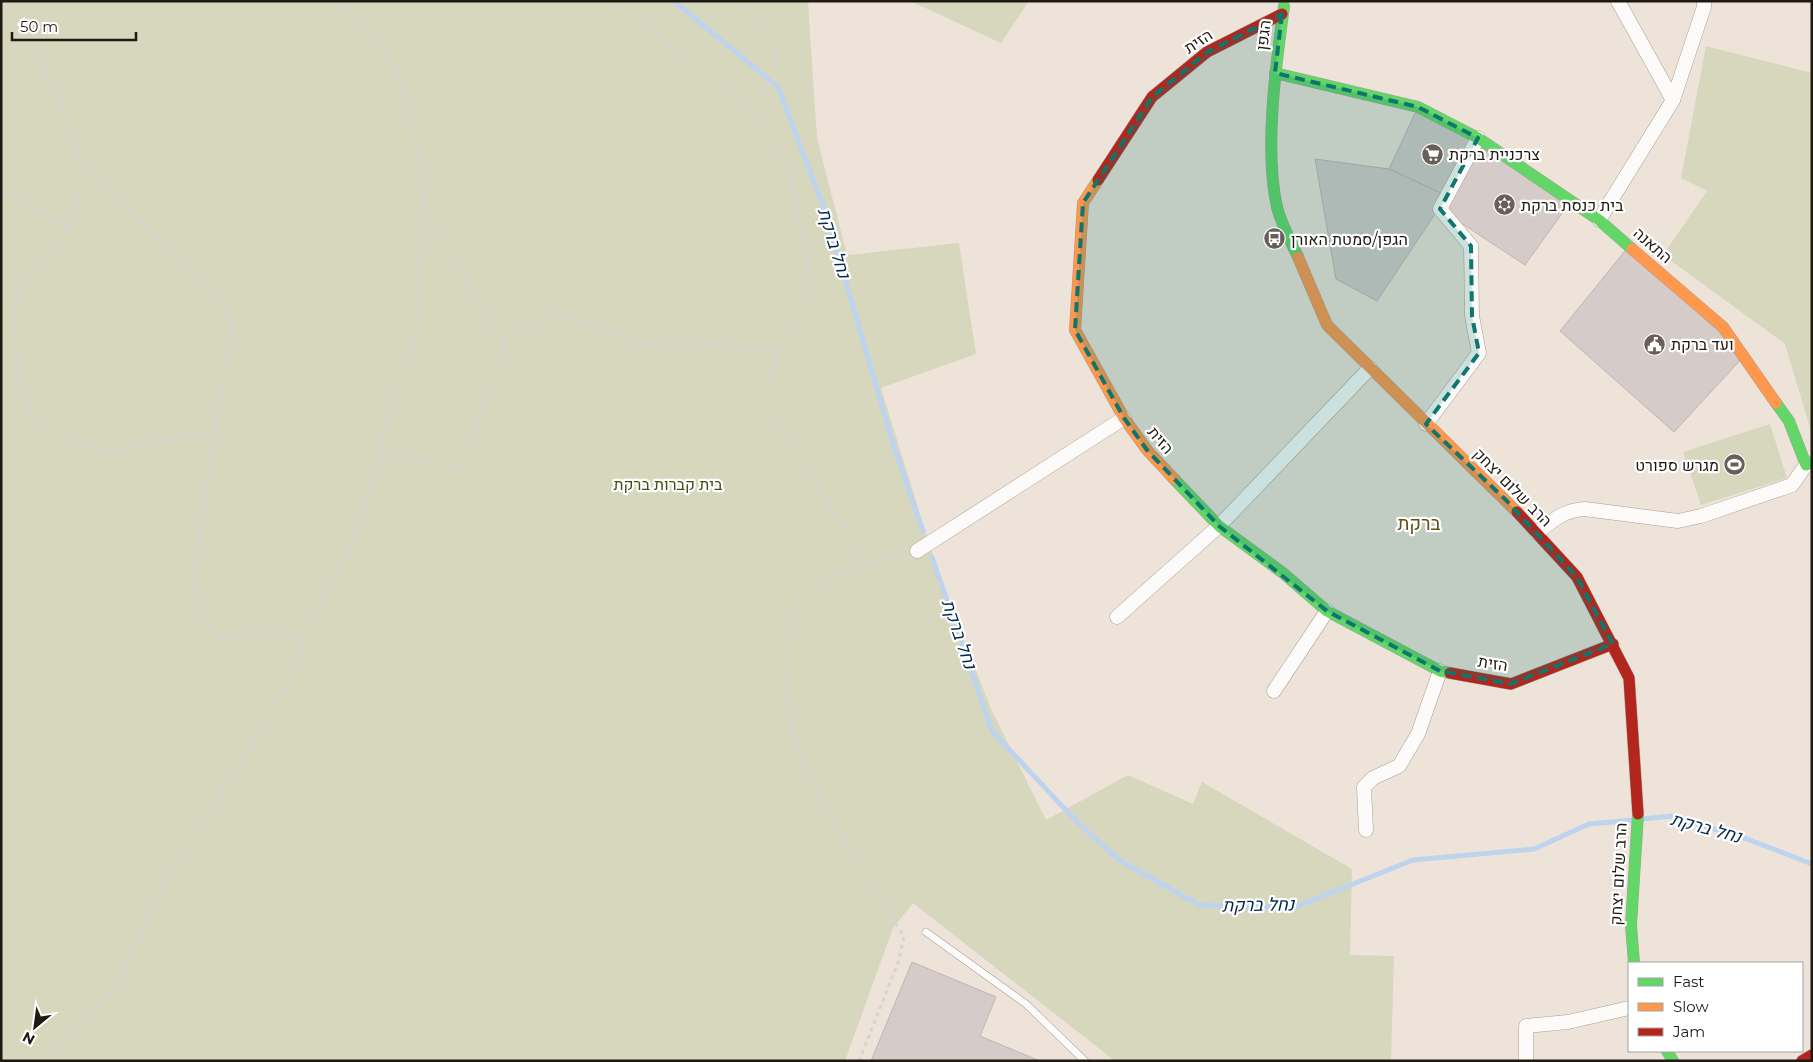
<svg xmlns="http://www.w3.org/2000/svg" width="1813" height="1062" viewBox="0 0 1813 1062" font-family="Montserrat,Heebo,sans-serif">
  <rect width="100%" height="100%" fill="#eee3d9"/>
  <g fill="#d7d7be">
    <path d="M1 1H808L817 138 847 255 959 243 976 354 881 388 941 582 991 709 1046 820 1128 775 1193 804 1202 782 1352 869 1350 955 1394 956 1391 1061H1115L913 903 893 928 845 1061H1Z"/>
    <path d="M910 1H1029L1001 43Z"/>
    <path d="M1706 46 1812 73 1811 431 1785 344 1663 255 1707 191 1681 178Z"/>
    <path d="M1770 424 1787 478 1701 505 1683 452Z"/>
  </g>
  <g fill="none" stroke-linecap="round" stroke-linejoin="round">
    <g stroke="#bed4ee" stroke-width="5">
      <path d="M674 1 778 87 826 214 892 440 923 531"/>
      <path d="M932 557 992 731 1077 822 1119 860 1199 905 1293 908 1413 860 1534 849 1589 824 1634 820"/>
      <path d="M1642 819 1672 816 1747 839 1812 864"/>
    </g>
  </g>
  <g fill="#d5cbc9" stroke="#bfb5b3">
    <path d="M1418 107 1478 138 1447 196 1389 169Z"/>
    <path d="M1478 138 1571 201 1525 265 1440 209Z"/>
    <path d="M1315 159 1389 169 1447 196 1377 301 1336 279Z"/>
    <path d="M1629 246 1744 356 1674 432 1560 331Z"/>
    <path d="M912 962 996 997 980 1036 1040 1061H871Z"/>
  </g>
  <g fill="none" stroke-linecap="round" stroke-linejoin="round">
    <defs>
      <path id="lane" d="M926 932 1026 1004 1085 1061"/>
      <g id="street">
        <path d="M1618 1 1673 100"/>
        <path d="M1599 220 1673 100 1704 7V1"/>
        <path d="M1426 424 1479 353 1472 316 1471 246 1440 209 1478 138"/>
        <path d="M1537 533C1553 520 1564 510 1585 509L1678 521 1701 516 1792 485 1806 465"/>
        <path d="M917 551 1124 418"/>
        <path d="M1117 617 1219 526 1370 368"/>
        <path d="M1274 691 1327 611"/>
        <path d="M1366 830 1364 787 1373 778 1399 766 1418 734 1440 671"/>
        <path d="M1526 1061V1026L1568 1022 1629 1008"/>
      </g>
      <g id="fast">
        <path d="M1284 6C1276 64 1264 150 1277 207 1281 224 1291 241 1298 257"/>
        <path d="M1275 73 1418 107 1478 138 1599 220 1632 249"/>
        <path d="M1776 403 1789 421 1806 465 1812 462"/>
        <path d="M1174 479 1219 526 1283 573 1327 611 1440 671 1450 673"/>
        <path d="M1634 963 1631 925 1638 814"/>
        <path d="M1667 1051 1673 1061"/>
      </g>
      <g id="slow">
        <path d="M1098 180 1083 203 1075 330 1124 418 1147 450 1174 479"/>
        <path d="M1632 249 1723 327 1776 403"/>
        <path d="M1298 257 1327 325 1517 512"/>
      </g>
      <g id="jam">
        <path d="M1098 180 1152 97 1207 52 1282 14"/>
        <path d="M1517 512 1577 577 1629 678 1638 814"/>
        <path d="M1450 673 1511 684 1613 644"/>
        <path d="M1802 1061 1812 1055"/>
      </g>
    </defs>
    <use href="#lane" stroke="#a89f98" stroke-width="8"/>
    <use href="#street" stroke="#a89f98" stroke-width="15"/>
    <use href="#fast" stroke="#a89f98" stroke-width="12"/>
    <use href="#slow" stroke="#a89f98" stroke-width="12"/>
    <use href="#jam" stroke="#a89f98" stroke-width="12"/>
    <g stroke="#d7d4d1" stroke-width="3" stroke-dasharray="4 4" stroke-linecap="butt">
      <path d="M609 1 660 34 744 108"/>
      <path d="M744 1 779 53 772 81 744 108 789 162 813 290 778 352 765 405 868 565"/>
      <path d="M1 4 33 41 79 152 82 172 76 211 62 238 52 255 22 280 19 290 14 319 18 369 33 416 67 439 95 449 115 450 183 436 216 435"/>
      <path d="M80 153 119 199 216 288 232 328 195 563C195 585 197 636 229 637 239 638 250 633 260 633 274 634 289 635 303 636"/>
      <path d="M1 193 5 192 67 227"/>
      <path d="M423 199 486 319 507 342"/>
      <path d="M379 451 458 468 468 454 507 342 553 311 645 345 667 341 710 343 778 352"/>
      <path d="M51 1061 106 1001 122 976 163 886 243 761 297 665 303 636 350 549 370 493 395 386 408 360 420 312 422 162 401 85 384 49 372 34 332 1"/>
      <path d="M859 1061 898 963 904 937 846 844 794 743 783 652 799 597 843 570 904 554"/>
    </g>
    <use href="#lane" stroke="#fcfbf9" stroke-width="7"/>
    <use href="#street" stroke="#fcfbf9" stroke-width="14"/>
    <use href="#fast" stroke="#63d668" stroke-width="11"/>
    <use href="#slow" stroke="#ff974d" stroke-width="11"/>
    <use href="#jam" stroke="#b3261e" stroke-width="11"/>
  </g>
  <path fill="#0f766e" fill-opacity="0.2" stroke="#0f766e" stroke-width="4" stroke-dasharray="10 6" stroke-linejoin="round" d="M1282 14 1275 73 1418 107 1478 138 1440 209 1471 246 1472 316 1479 353 1426 424 1507 501 1577 577 1613 644 1511 684 1440 671 1327 611 1219 526 1147 450 1124 418 1075 330 1083 203 1152 97 1207 52Z"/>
  <defs>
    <symbol id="supermarket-disc" viewBox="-11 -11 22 22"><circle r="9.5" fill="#686058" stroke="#fff"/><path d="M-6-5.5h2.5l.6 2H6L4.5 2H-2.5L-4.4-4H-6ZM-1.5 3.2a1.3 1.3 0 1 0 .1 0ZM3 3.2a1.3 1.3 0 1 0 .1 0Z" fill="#fff"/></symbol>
    <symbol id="synagogue-disc" viewBox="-11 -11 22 22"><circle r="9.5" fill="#686058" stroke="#fff"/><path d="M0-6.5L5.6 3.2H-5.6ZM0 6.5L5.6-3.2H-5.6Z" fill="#fff"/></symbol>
    <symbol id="bus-disc" viewBox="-11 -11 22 22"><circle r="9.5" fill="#686058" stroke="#fff"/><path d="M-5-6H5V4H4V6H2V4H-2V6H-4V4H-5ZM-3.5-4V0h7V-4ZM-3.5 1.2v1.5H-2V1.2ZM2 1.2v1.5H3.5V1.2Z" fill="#fff"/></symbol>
    <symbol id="civic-disc" viewBox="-11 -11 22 22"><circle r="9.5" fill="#686058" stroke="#fff"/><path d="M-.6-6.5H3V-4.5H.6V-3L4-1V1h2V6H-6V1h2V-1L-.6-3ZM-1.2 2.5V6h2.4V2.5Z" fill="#fff"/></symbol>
    <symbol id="stadium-disc" viewBox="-11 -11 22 22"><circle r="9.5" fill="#686058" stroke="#fff"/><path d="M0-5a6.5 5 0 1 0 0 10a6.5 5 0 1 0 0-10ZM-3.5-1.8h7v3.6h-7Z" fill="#fff"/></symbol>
  </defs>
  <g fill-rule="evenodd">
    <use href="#supermarket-disc" x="1420" y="142" width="25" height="25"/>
    <use href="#synagogue-disc" x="1492" y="192" width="25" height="25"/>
    <use href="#bus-disc" x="1262" y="226" width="25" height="25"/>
    <use href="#civic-disc" x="1642" y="332" width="25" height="25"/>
    <use href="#stadium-disc" x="1722" y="452" width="25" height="25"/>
  </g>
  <g text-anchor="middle" stroke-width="4.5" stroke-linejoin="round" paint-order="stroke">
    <g font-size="16" fill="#201912" stroke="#fff">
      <text transform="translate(1263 35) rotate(-83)" y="6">הגפן</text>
      <text transform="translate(1198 41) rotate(-33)" y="6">הזית</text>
      <text transform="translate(1653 245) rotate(41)" y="6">התאנה</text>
      <text transform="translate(1161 440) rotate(50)" y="6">הזית</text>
      <text transform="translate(1513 487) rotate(45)" y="6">הרב שלום יצחק</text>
      <text transform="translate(1493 663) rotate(9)" y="6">הזית</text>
      <text transform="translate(1618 874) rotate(-87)" y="6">הרב שלום יצחק</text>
    </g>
    <g font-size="16" fill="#201912" stroke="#fff" text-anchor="start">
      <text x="1449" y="160">צרכניית ברקת</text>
      <text x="1521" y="211">בית כנסת ברקת</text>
      <text x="1291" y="245">הגפן/סמטת האורן</text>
      <text x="1671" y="350">ועד ברקת</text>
      <text x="1719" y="471" text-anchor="end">מגרש ספורט</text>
    </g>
    <g font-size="16" fill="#424e15" stroke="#fff">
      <text x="668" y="490">בית קברות ברקת</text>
    </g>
    <g font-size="18" font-style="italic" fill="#03294f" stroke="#fff">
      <text transform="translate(834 243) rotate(73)" y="6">נחל ברקת</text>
      <text transform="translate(959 634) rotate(71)" y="6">נחל ברקת</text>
      <text transform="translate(1706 828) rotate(15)" y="6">נחל ברקת</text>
      <text transform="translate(1258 905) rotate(-1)" y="6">נחל ברקת</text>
    </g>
    <g font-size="19" fill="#615114" stroke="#fff">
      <text x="1419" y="530">ברקת</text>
    </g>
  </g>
  <rect width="1813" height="1062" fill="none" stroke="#201912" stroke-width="5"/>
  <rect x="1628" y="962" width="175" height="90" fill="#ffffff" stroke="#a6a3a0"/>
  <rect x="1638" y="978" width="25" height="8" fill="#63d668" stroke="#a6a3a0"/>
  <text x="1673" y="987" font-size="15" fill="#201912">Fast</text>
  <rect x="1638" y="1003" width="25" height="8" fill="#ff974d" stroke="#a6a3a0"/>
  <text x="1673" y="1012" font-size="15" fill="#201912">Slow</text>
  <rect x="1638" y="1028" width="25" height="8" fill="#b3261e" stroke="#a6a3a0"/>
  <text x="1673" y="1037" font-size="15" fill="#201912">Jam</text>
  <g transform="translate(35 1027) rotate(209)" stroke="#ffffff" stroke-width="4" paint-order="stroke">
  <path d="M0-4L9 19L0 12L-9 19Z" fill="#201912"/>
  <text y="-8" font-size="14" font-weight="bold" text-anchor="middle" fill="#201912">N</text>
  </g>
  <path d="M12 32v8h124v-8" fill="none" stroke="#201912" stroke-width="2.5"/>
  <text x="20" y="32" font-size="15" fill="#201912" stroke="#ffffff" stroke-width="4" paint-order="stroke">50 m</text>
</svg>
